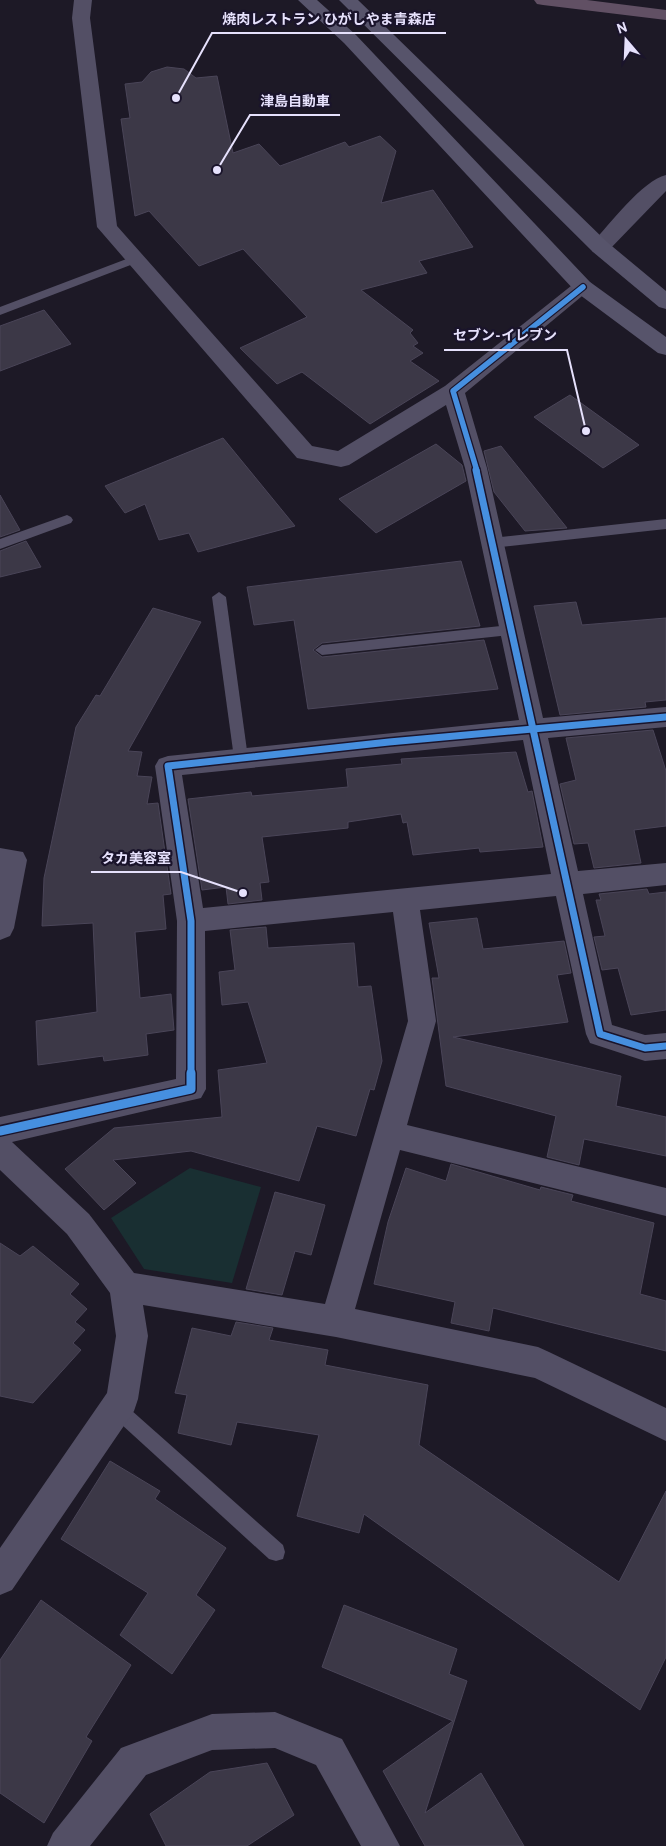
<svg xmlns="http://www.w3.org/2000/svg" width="666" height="1846" viewBox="0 0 666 1846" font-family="Overpass,'Noto Sans JP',sans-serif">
  <rect width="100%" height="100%" fill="#1d1926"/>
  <path fill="#192f32" d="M190 1168 261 1187 232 1283 144 1269 111 1218Z"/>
  <g fill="#3c3847" stroke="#4a4558">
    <path d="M167 67 184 69 196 78 217 76 233 153 259 144 280 166 345 142 349 147 380 136 396 151 381 203 433 190 473 247 419 261 427 273 361 290 413 330 410 333 418 343 413 346 423 353 410 361 439 381 370 424 302 372 277 384 240 348 307 317 243 249 199 266 149 211 135 216 121 119 130 118 125 84 142 82 151 72Z"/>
    <path d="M44 310 71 344 0 371V326Z"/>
    <path d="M570 395 639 445 603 468 534 417Z"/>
    <path d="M223 438 295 526 198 552 189 533 159 540 145 504 125 513 105 486Z"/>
    <path d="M436 444 462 465 466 481 376 533 339 499Z"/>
    <path d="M501 446 567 528 525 531 494 492 484 451Z"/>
    <path d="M0 495 20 530 0 537Z"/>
    <path d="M26 541 41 567 0 577V551Z"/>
    <path d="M461 561 480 626 322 643 313 650 322 657 484 640 498 689 308 709 294 620 254 625 247 587Z"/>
    <path d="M576 602 582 625 666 618V700L645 702 646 707 560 715 534 606Z"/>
    <path d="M153 608 201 622 128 751 142 752 137 776 152 777 147 804 158 803 171 894 163 895 166 929 135 932 140 998 171 994 174 1030 146 1034 148 1055 104 1061 103 1056 38 1065 36 1021 97 1012 93 923 42 926 44 878 76 727 96 695 100 696Z"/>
    <path d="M653 730 666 771V826L634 830 641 863 594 868 588 843 574 844 560 784 576 780 566 738Z"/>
    <path d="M516 752 528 792 532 791 543 847 480 852 479 848 413 855 407 822 403 823 401 814 348 822V828L262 837 269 882 260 883 262 900 228 904 226 887 202 890 188 799 251 792 252 796 348 787 346 769 402 764 401 759Z"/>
    <path d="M647 889 649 894 666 892V1010L631 1015 618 968 602 970 594 937 605 936 596 900H601L599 894Z"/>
    <path d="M477 918 483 949 564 941 571 973 557 975 568 1022 453 1037 621 1076 616 1106 666 1117V1156L584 1139 579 1165 547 1157 556 1116 446 1086 432 978H439L429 923Z"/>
    <path d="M266 927 268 948 354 943 358 987 371 986 382 1061 374 1090 370 1089 356 1136 317 1126 299 1181 191 1151 113 1160 136 1183 104 1210 65 1169 114 1128 222 1117 218 1070 267 1063 248 1002 222 1005 219 972 235 970 230 930Z"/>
    <path d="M451 1164 540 1190 541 1187 573 1195 571 1201 654 1223 640 1294 666 1301V1351L493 1308 489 1331 451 1323 455 1302 374 1284 388 1222 406 1168 446 1181Z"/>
    <path d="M275 1192 325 1205 311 1255 295 1251 282 1295 246 1289Z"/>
    <path d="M0 1243 20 1256 33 1246 79 1284 70 1294 87 1309 75 1322 85 1330 73 1343 81 1350 33 1403 0 1396Z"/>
    <path d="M236 1322 273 1328 269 1340 328 1350 325 1365 428 1385 419 1445 619 1582 666 1491V1657L640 1710 364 1514 359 1533 297 1516 319 1435 237 1422 231 1445 178 1433 187 1395 175 1393 192 1328 231 1336Z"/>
    <path d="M110 1461 160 1491 155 1499 226 1548 196 1595 215 1610 172 1674 120 1635 148 1593 61 1539Z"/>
    <path d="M41 1600 131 1665 86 1737 92 1741 44 1823 0 1793V1660Z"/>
    <path d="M344 1605 457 1649 449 1674 467 1681 425 1813 481 1773 524 1846H425L383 1771 453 1721 322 1667Z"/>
    <path d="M267 1763 294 1815 247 1846H166L150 1814 210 1772Z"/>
  </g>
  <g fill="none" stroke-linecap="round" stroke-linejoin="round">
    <g fill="#534f65" fill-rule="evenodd">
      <path d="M137 255 141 257V261L0 315V307Z"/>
      <path d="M67 515 71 517 73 520 71 523 0 549V539Z"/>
      <path d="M666 519V529L492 548 486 543 492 538Z"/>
      <path d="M219 592 226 597 248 758 246 762H236L234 758 212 597Z"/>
      <path d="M511 625 518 630 511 635 322 655 315 650 322 645Z"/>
      <path d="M116 1399 122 1402 283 1545 285 1552 283 1559 276 1561 269 1559 110 1414 107 1408 110 1402Z"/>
    </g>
    <g fill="#534f65" fill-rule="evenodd">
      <path d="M74 0H92L90 18 117 226 312 446 338 451 445 386 576 282 583 280 590 282 593 287 465 393 487 468 543 718 666 707V727L548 738 578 871 666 863V885L583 894 612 1025 645 1035 666 1033V1059L645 1061 590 1043 586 1034 556 896 420 910 436 1021 407 1125 666 1188V1216L400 1150 355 1309 538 1347 549 1352 666 1408V1441L535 1378 336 1337 143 1305 148 1336 138 1399 134 1411 12 1590 0 1595V1548L107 1393 116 1336 110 1293 67 1234 0 1170V1117L176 1079 177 921 155 766 159 759 168 756 519 720 465 468 446 405 349 465 341 467 297 458 97 227 72 18ZM523 740 551 874 203 908 182 775ZM393 912 408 1021 325 1304 134 1273 89 1214 12 1142 201 1098 206 1089 205 931Z"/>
      <path d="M666 175V191L607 252 600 253 593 252 590 247 593 242C610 224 642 181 666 175Z"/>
      <path d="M0 848 23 852 27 860 14 928 10 936 0 940Z"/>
      <path d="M275 1712 342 1739 400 1846H361L316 1765 275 1748 212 1750 146 1775 90 1846H47L53 1833 121 1748 212 1714Z"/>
    </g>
    <g fill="#57546b" fill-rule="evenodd">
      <path d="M298 0H317L356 35 590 282 666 337V355L658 353 576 292 344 43Z"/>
      <path d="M339 0H358L607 242 666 291V309L659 307 593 252Z"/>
    </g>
    <path fill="#615064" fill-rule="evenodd" d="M534 0H587L666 10V20L543 5 537 4Z"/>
    <defs>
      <path id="cycleway-far2" d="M477 471 453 391 583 287"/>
      <g id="cycleway-far1">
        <path d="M476 470 600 1034 645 1048 666 1046"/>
        <path d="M191 1074V921L168 766 389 742 666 717"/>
      </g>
      <path id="cycleway" d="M0 1131 191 1089V1073"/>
    </defs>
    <use href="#cycleway-far2" stroke="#1a142b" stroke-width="8"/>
    <use href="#cycleway-far1" stroke="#1a142b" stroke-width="10"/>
    <use href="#cycleway" stroke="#1a142b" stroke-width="12"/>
    <use href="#cycleway-far2" stroke="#468fdf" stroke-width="5.5"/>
    <use href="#cycleway-far1" stroke="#468fdf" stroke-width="7"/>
    <use href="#cycleway" stroke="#468fdf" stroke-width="9"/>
  </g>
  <path fill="none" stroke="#e6e1fc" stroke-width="2" d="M176 98L212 33H446M217 170L250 115H340M586 431L567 350H444M243 893L181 872H91"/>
  <g fill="#e6e1fc" stroke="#1a142b" stroke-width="2">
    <circle cx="176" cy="98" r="5"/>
    <circle cx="217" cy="170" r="5"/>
    <circle cx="586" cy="431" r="5"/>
    <circle cx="243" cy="893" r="5"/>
  </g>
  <g font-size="14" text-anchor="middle" font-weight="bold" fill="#e6e1fc" stroke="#1a142b" stroke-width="4.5" stroke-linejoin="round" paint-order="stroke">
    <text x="329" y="24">焼肉レストラン ひがしやま青森店</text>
    <text x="295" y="106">津島自動車</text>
    <text x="505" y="340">セブン-イレブン</text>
    <text x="136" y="863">タカ美容室</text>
  </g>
  <g transform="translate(626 40) rotate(341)" stroke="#1a142b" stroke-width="4" paint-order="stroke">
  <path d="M0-4L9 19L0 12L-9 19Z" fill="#e6e1fc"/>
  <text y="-8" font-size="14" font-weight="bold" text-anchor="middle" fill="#e6e1fc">N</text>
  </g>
</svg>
